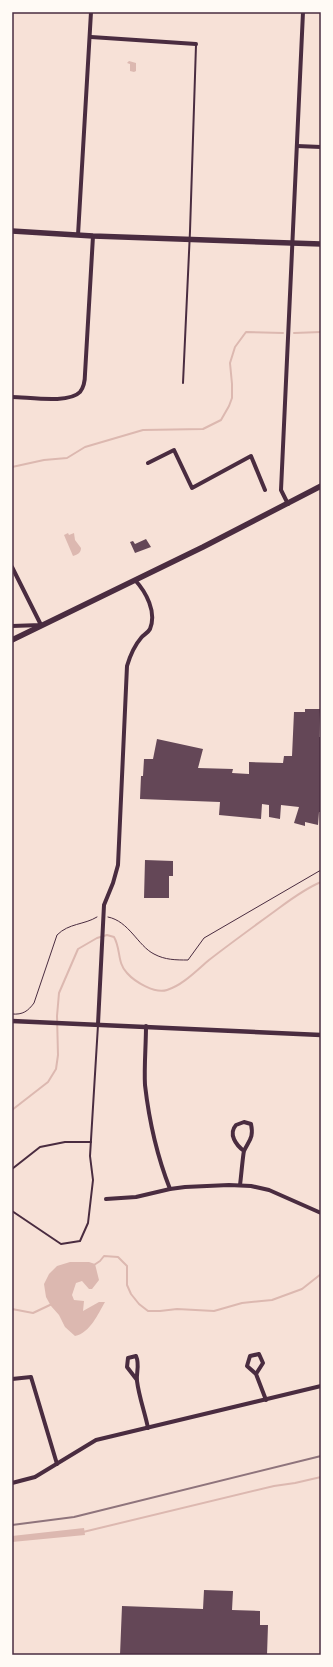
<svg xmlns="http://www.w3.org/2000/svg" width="333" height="1667" viewBox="0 0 333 1667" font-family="Georgia,serif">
  <rect width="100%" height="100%" fill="#f7e1d7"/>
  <g fill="#dcb8b0">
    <path d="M129 61 136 63V71L134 72 130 71V64L127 63Z"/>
    <path d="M68 533 69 535 74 533 75 540 81 548C81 553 77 555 73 556L64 535Z"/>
    <path d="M70 1262H89L95 1264 99 1280 92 1289H89L82 1281 76 1283 72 1295 74 1300 84 1301 83 1311 99 1302H105C98 1314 90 1333 75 1336L65 1327 59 1315 51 1306 46 1297 44 1284 49 1274 57 1266Z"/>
    <path d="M84 1528 85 1535 12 1542V1536Z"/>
  </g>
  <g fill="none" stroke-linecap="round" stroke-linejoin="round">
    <g stroke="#dcb8b0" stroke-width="2">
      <path d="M294 333 321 332"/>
      <path d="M12 467 44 460 67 458 85 447 143 430 203 429 221 420 229 406 232 398V384L230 363 235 347 246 332 283 333"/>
      <path d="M12 1110 48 1082 56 1069 58 1055 57 1016 59 993 78 949 97 938 107 935 114 937C121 949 117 963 127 973 135 982 155 994 167 990 183 985 197 970 209 960 231 943 253 927 275 911 290 900 304 889 321 882"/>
      <path d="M94 1265 100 1261 104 1256 118 1257 127 1266V1285L131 1294 139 1304 148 1311H160L177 1309 214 1311 242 1303 272 1300 302 1289 321 1274"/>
      <path d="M12 1309 33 1313 52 1304"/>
      <path d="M83 1532 274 1486 295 1483 321 1477"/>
    </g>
  </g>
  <g fill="#644757">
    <path d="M146 539 151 547 135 553 130 542 133 541 135 544Z"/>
    <path d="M305 709H320L319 737H321V812H319L318 825 305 822V826L294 823 299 807 281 805 280 819 269 817V805L262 804 261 819 219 815 220 802 140 799 141 776H143L144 759H153L157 739 203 749 198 768 233 769 232 773 249 774V762L283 763 284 756H292L294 712H305Z"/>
    <path d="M145 860 173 861V876H169V898H144Z"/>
    <path d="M204 1590 233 1591 232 1610 260 1611V1625H268L267 1655H120L122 1606 203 1609Z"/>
  </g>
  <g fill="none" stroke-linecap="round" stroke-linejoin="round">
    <g stroke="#4a2c40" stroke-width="1">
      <path d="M108 917C129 921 138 946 154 954 165 960 176 960 188 960L204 938 321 870"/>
      <path d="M12 1014C23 1015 28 1011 34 1003L57 935C69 923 84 925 97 917"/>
    </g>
    <g stroke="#4a2c40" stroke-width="2">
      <path d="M183 383 190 231 196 45"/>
      <path d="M12 1169 40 1147 65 1142H91"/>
      <path d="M12 1211 61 1244 80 1241 88 1223 93 1180 90 1156 98 1025"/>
    </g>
    <g stroke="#4a2c40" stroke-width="4">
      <path d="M91 37 196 44"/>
      <path d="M297 146 321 147"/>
      <path d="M78 235 91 12"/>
      <path d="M12 397C28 397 69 404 80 392 84 387 85 381 85 374L93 236"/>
      <path d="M148 463 174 450 192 488 251 456 265 490"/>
      <path d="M288 504 281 490 303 12"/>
      <path d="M12 567 41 625 12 626"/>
      <path d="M98 1024 104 905 113 883 118 865 127 666C130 656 134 646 141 638 143 635 148 633 150 629 157 612 146 592 135 580"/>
      <path d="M146 1026C146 1046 144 1066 145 1085 149 1120 157 1156 170 1189"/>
      <path d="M240 1185C241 1178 243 1154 244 1151 249 1140 254 1138 251 1124L244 1122 236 1125C228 1134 236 1145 244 1151"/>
      <path d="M106 1199 136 1197 170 1189 185 1187 229 1185 251 1186 269 1190 321 1213"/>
      <path d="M256 1374 247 1366 250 1356 259 1354 263 1363 256 1374 266 1400"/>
      <path d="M12 1379 31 1377 57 1464"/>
      <path d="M137 1380 127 1367 128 1358 136 1356C140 1365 136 1372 137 1381 139 1397 145 1413 148 1428"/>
      <path d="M12 1483 35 1477 96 1440 321 1386"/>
    </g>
    <path stroke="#4a2c40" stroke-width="4.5" d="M12 1021 321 1035"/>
    <g stroke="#4a2c40" stroke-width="5.5">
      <path d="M12 231 93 236 321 244"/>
      <path d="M12 640 203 547 321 486"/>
    </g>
    <path stroke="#8f747c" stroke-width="2" d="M12 1525 74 1517 321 1456"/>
  </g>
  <rect width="333" height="1667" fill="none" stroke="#fffaf5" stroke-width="26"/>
  <rect x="13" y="13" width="307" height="1641" fill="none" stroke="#4a2c40" stroke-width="1.5"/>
</svg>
